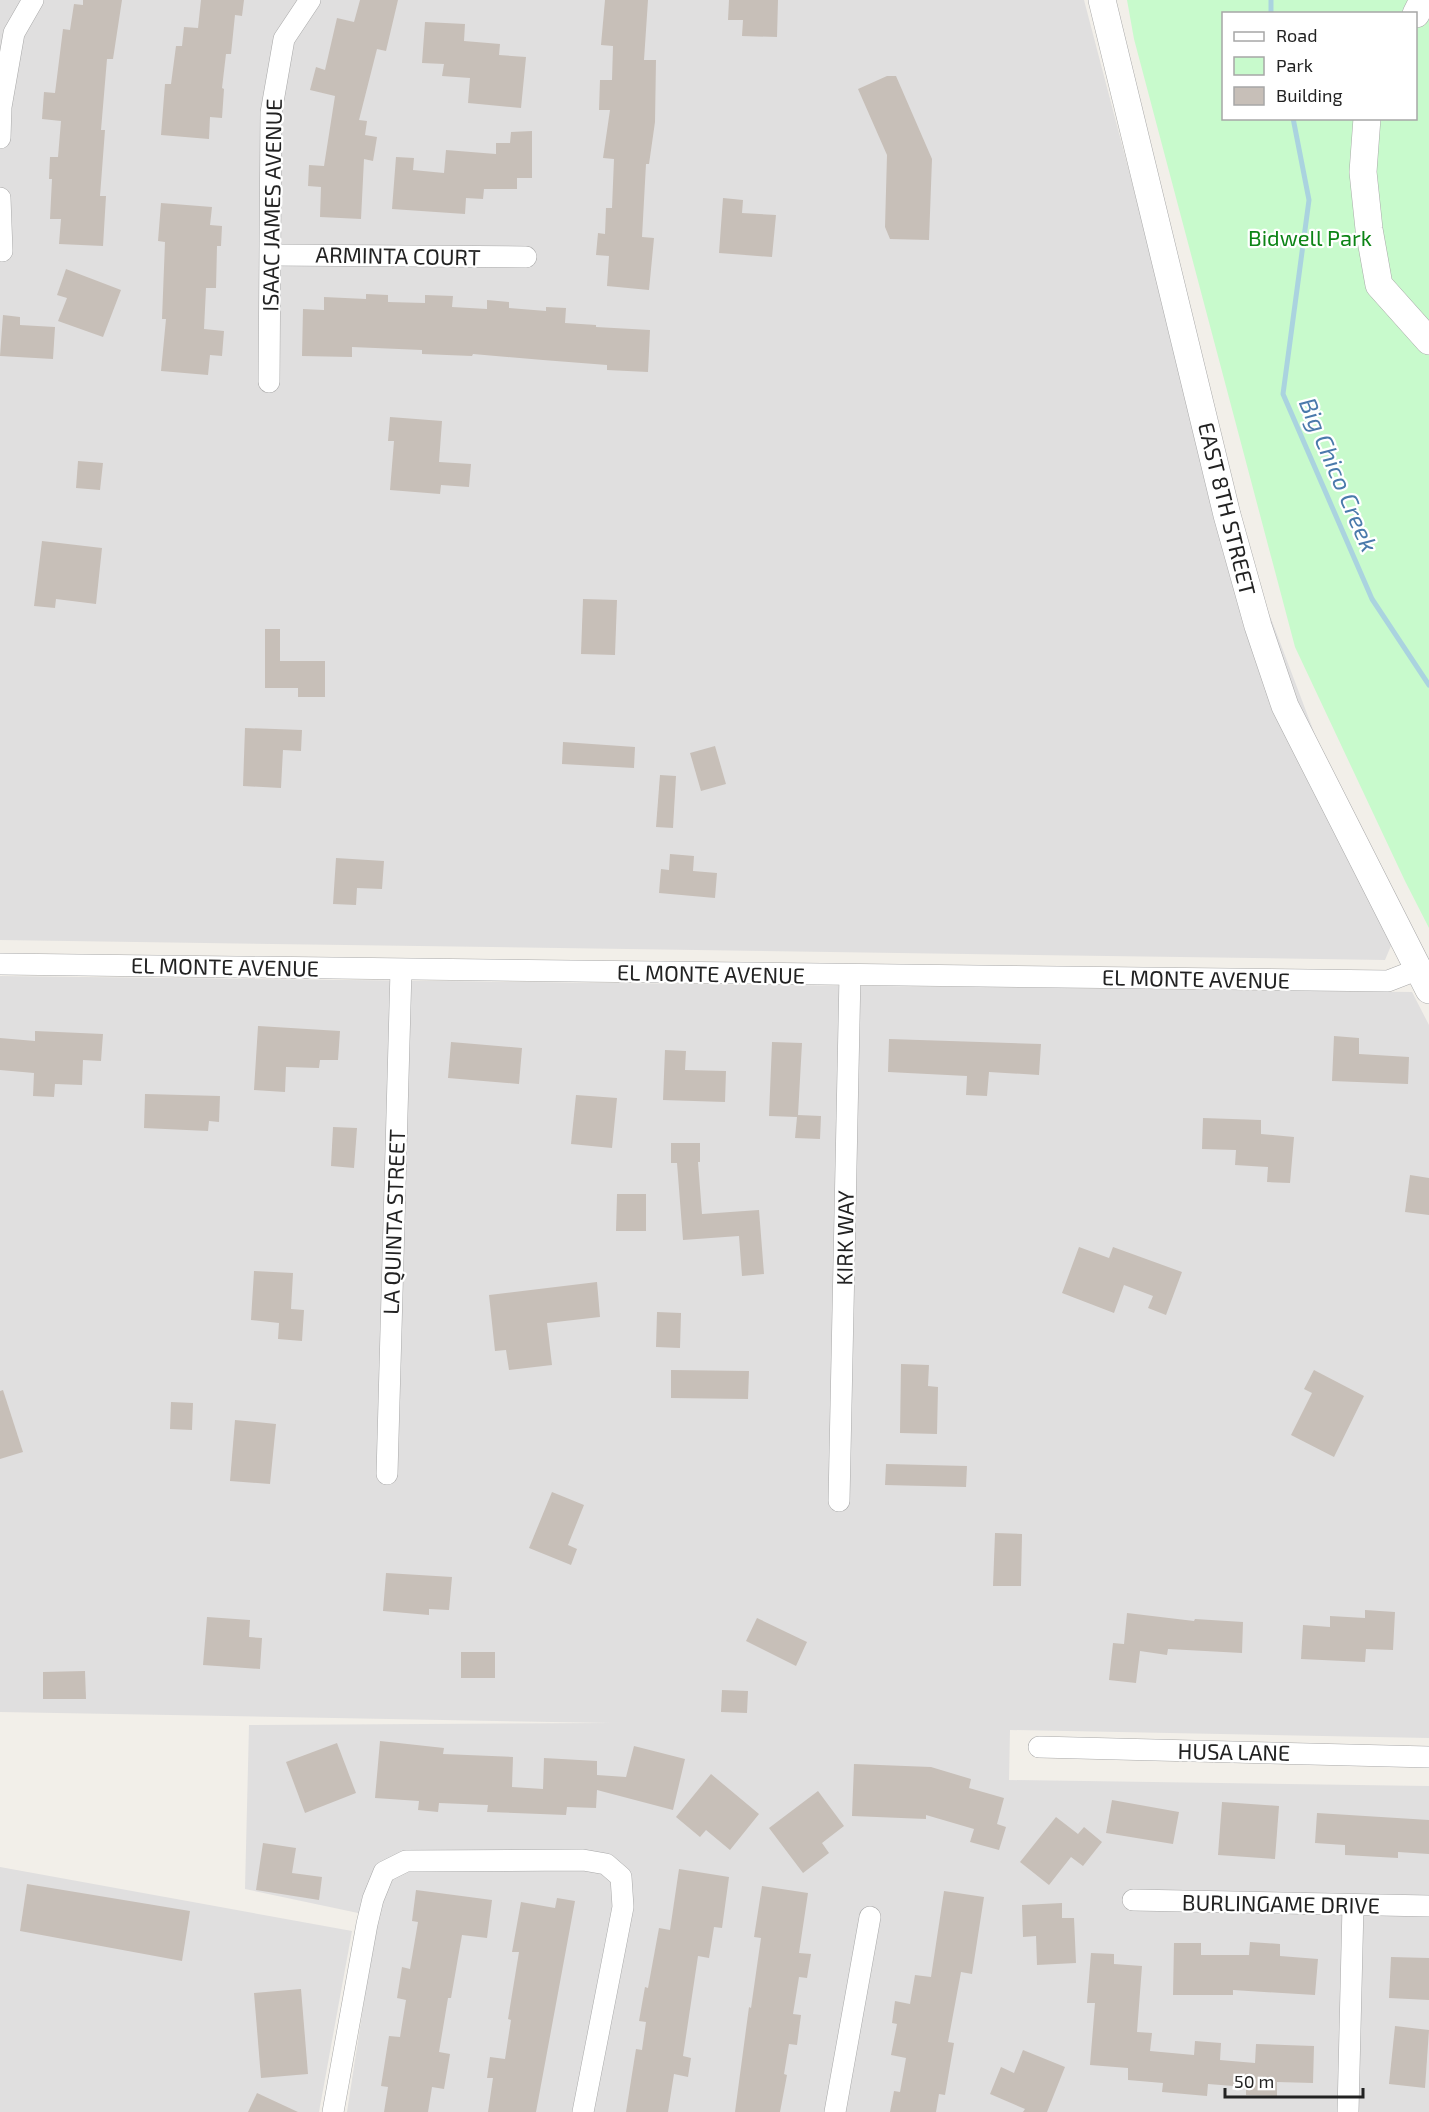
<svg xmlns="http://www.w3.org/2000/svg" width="1429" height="2112" viewBox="0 0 1429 2112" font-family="'Exo 2',sans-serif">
  <rect width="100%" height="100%" fill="#f2efe9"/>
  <g fill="#e0dfdf">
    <path d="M0 0H1084L1191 407 1393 941 1385 960 0 940Z"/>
    <path d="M0 976 1412 992 1429 1025V1738L1010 1730 1009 1780 1429 1786V2112H347L377 1917 245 1889 249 1725 611 1723 0 1712Z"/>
    <path d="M0 1867 352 1931 319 2112H0Z"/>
  </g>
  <path fill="#c8facc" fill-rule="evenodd" d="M1127 0H1429V928L1405 881 1295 647 1134 39ZM1224 14H1416V118H1224Z"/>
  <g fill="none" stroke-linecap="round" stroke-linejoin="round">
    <g stroke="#aad3df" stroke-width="5">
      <path d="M1271 0V14"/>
      <path d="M1293 118 1309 200 1283 394 1372 599 1429 685"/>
    </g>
  </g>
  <g fill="#c7bfb8">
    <path d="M83 0H122L113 59H107L101 130H105L100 196H106L103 246 59 244 61 219H50L52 179H49L50 157H58L61 121 42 119 44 92 55 93 63 29 70 30 74 4 83 5Z"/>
    <path d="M201 0H244L242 16 235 15 231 54H226L222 88 224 89 222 118 210 117 209 139 161 135 165 84H171L176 46H182L184 27 198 28Z"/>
    <path d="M360 0H398L386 51 377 49 359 120 367 121 365 135 377 137 373 161 364 159 361 219 320 217 321 187 308 186 309 165 324 166 335 96 310 90 316 67 325 70 337 18 354 22Z"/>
    <path d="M605 0H648L644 60H656L655 122 649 164H646L642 237 654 238 649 290 607 286 609 256 596 255 598 233 605 234 606 208H612L614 159 603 158 610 110H599L600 80H612L613 46 601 45Z"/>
    <path d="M729 0H778L777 37 742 36 743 20H728Z"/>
    <path d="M425 22 465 24 464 41 500 44 499 55 526 57 521 108 468 103 470 78 442 76 444 64 422 63Z"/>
    <path d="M887 76H896L932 159 929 240 890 239 885 227 887 155 858 89Z"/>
    <path d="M532 131V178H517V189H484L483 199 466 198 465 214 392 209 396 157 414 158 413 170 444 173 446 150 496 154V143H510L511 132Z"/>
    <path d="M723 198 743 200 742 213 776 215 772 257 719 253Z"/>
    <path d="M161 203 212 207 210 225 222 226 221 246H217L216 288H206L204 329 224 331 222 356 210 355 208 375 161 371 166 319H162L165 242 158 241Z"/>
    <path d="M66 269 121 290 103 337 58 321 67 298 57 295Z"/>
    <path d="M366 294 388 295V302L425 303V295L453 296 452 307 487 309V300L509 302V308L546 311V307L566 308 565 323 596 325V327L650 330 648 372 607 370V365L543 360 473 354 472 356 422 354V350L352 347V357L302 356 303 309 324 310V297L366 299Z"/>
    <path d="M3 315 20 317V325L55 327 53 359 0 356Z"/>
    <path d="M390 417 442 421 439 462 471 464 469 487 441 485 440 494 390 490 394 441H388Z"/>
    <path d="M78 461 103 463 100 490 76 488Z"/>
    <path d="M42 541 102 548 96 604 56 599 55 608 34 606Z"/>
    <path d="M583 599 617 600 615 655 581 654Z"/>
    <path d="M265 629H280V661H325V697H298V688H265Z"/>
    <path d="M245 728 302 730 301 751 283 750 281 788 243 786Z"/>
    <path d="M563 742 635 747 634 768 562 764Z"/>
    <path d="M715 746 726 784 701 791 690 753Z"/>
    <path d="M660 775 676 776 673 828 656 827Z"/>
    <path d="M670 854 694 856 693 871 717 873 715 898 659 893 661 869 669 870Z"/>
    <path d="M336 858 384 861 382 889 357 888 356 905 333 904Z"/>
    <path d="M258 1026 340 1031 338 1060H320L319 1068 286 1067 285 1092 254 1090Z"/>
    <path d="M35 1031 103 1034 101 1061 83 1060 82 1085 55 1084 54 1097 33 1096 34 1073 0 1070V1038L35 1041Z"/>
    <path d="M1334 1036 1359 1038V1054L1409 1057 1408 1084 1332 1081Z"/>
    <path d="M889 1039 1041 1044 1039 1075 989 1072 987 1096 966 1095 967 1076 888 1072Z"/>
    <path d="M451 1042 522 1048 519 1084 448 1078Z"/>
    <path d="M772 1042 802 1043 798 1115 821 1116 820 1139 795 1138 797 1117 769 1116Z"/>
    <path d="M665 1050 686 1051 685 1070 726 1071 725 1102 663 1100Z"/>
    <path d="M145 1094 220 1096 219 1122 209 1121 208 1131 144 1128Z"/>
    <path d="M576 1095 617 1098 612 1148 571 1144Z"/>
    <path d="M1203 1118 1261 1120V1134L1294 1137 1290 1183 1267 1182 1268 1167 1235 1165 1236 1150 1202 1149Z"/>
    <path d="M333 1127 357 1128 354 1168 331 1166Z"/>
    <path d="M671 1143H700V1162H698L702 1214 759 1210 764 1274 742 1276 739 1236 683 1240 677 1163H671Z"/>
    <path d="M1410 1175 1429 1178V1215L1405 1212Z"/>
    <path d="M617 1194H646V1231H616Z"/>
    <path d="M1079 1247 1109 1258 1113 1247 1182 1272 1166 1315 1148 1308 1153 1296 1124 1285 1114 1313 1062 1293Z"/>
    <path d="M254 1271 293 1273 291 1309 304 1310 302 1341 278 1339 279 1323 251 1320Z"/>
    <path d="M597 1282 600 1317 547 1323 552 1365 509 1370 506 1350 495 1351 489 1295Z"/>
    <path d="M657 1312 681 1313 680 1348 656 1347Z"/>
    <path d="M901 1364 929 1365 928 1386 938 1387 937 1434 900 1433Z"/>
    <path d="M671 1370 749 1371 748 1399 671 1398Z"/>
    <path d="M1314 1370 1364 1396 1334 1457 1291 1435 1312 1393 1304 1389Z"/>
    <path d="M3 1390 23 1452 0 1459V1391Z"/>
    <path d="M171 1402 193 1403 192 1430 170 1429Z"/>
    <path d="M235 1420 276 1424 270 1484 230 1481Z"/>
    <path d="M886 1464 967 1466 966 1487 885 1485Z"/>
    <path d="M552 1492 584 1505 568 1545 577 1549 571 1565 529 1548Z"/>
    <path d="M995 1533 1022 1534 1021 1586H993Z"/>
    <path d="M386 1573 452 1577 449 1610 429 1609V1615L383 1611Z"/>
    <path d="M1365 1610 1395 1612 1393 1650 1366 1649 1365 1662 1301 1659 1303 1625 1330 1627V1616L1365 1618Z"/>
    <path d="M1127 1613 1194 1621 1195 1619 1243 1622 1242 1653 1168 1649 1167 1655 1140 1651 1136 1683 1109 1680 1113 1643 1124 1644Z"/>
    <path d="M207 1617 250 1620 249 1637 262 1638 260 1669 203 1665Z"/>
    <path d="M757 1618 807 1642 796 1666 746 1641Z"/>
    <rect x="461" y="1652" width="34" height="26"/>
    <path d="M85 1671 86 1699H43V1672Z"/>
    <path d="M722 1690 748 1691 747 1713 721 1712Z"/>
    <path d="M380 1741 444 1748 443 1754 513 1757 512 1787 543 1789 544 1758 597 1761V1775L626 1777 634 1746 685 1759 673 1810 597 1790 596 1808 567 1807 566 1815 487 1812 488 1805 439 1803 438 1812 418 1810 419 1801 375 1798Z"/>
    <path d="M337 1743 356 1793 305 1813 286 1762Z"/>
    <path d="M854 1764 931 1767 971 1779 969 1788 1004 1798 997 1824 1006 1827 999 1850 970 1842 974 1829 926 1815V1819L852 1816Z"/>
    <path d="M711 1774 759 1814 730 1850 706 1830 700 1837 676 1817Z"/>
    <path d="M818 1791 844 1826 822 1843 829 1853 803 1873 769 1828Z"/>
    <path d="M1112 1800 1179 1812 1173 1844 1106 1833Z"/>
    <path d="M1222 1802 1279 1806 1275 1859 1218 1855Z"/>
    <path d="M1317 1813 1429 1820V1854L1398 1852V1858L1345 1855V1845L1315 1843Z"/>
    <path d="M1056 1817 1078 1834 1084 1827 1102 1842 1083 1866 1071 1857 1049 1885 1020 1862Z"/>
    <path d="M263 1843 296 1848 292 1873 322 1877 319 1900 256 1890Z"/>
    <path d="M679 1869 729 1877 722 1928 714 1927 709 1958 698 1956 683 2056 691 2058 688 2077 674 2074 668 2112H626L636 2049 642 2050 646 2022 639 2021 645 1987 648 1988 659 1928 670 1930Z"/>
    <path d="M27 1884 190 1911 182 1961 20 1931Z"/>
    <path d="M762 1886 808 1893 799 1953 811 1954 807 1978 799 1977 793 2014 801 2015 797 2045 789 2044 784 2074 787 2075 780 2112H735L749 2007 751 2008 761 1938 754 1937Z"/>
    <path d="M416 1890 492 1900 487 1938 462 1935 451 1998H448L439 2052 450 2054 444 2089 432 2087 428 2112H384L388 2087 381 2086 389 2036 400 2037 406 2000 397 1998 402 1967 410 1969 418 1922 412 1921Z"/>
    <path d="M944 1891 984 1897 972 1974 961 1972 948 2042 954 2043 945 2095 939 2094 936 2112H890L894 2091 900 2092 906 2058 891 2055 897 2024 892 2023 895 2001 910 2004 915 1975 931 1977Z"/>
    <path d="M557 1898 575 1901 536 2112H488L493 2078H487L490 2057 505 2059 511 2020 508 2019 519 1952H512L521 1902 555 1908Z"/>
    <path d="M1062 1903V1918H1074L1076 1963 1037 1965 1036 1936 1023 1937 1022 1905Z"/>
    <path d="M1250 1942 1280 1944V1956L1318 1959 1315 1995 1233 1990V1995H1173L1174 1943H1201V1955H1249Z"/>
    <path d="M1091 1953 1114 1954V1964L1142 1966 1137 2032 1152 2033 1150 2051 1194 2055 1195 2041 1221 2043 1220 2060 1255 2063 1256 2044 1314 2046 1313 2083 1277 2082V2096L1246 2095V2087L1208 2084 1207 2096 1162 2092 1163 2083 1128 2080V2068L1090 2065 1095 2003H1087Z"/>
    <path d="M1391 1957 1429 1958V2000L1389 1998Z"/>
    <path d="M301 1989 308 2074 261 2078 254 1993Z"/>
    <path d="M1395 2026 1429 2030 1425 2088 1389 2084Z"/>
    <path d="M1023 2050 1065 2067 1047 2112H1023L1025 2109 990 2094 1001 2067 1014 2073Z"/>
    <path d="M257 2093 298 2112H248Z"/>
  </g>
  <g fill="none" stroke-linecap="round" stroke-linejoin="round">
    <defs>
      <g id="minor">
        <path d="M0 138 1 107 14 33 33 0"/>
        <path d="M0 198 2 251"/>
        <path d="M271 255 526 257"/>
        <path d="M269 382 271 113 284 39 310 0"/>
        <path d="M0 964 1388 981 1419 969"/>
        <path d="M387 1474 401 970"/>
        <path d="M839 1501 850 975"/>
        <path d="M1039 1747 1429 1757"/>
        <path d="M1133 1900 1429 1906"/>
        <path d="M333 2112 367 1924 373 1899 384 1872 406 1861 583 1860 606 1864 621 1877 623 1907 583 2112"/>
        <path d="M835 2112 870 1917"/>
        <path d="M1348 2112 1353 1906"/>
      </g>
      <g id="tertiary">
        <path d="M1102 0 1227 515 1258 626 1285 706 1429 990"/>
        <path d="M1416 14 1423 0"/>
        <path d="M1367 118 1363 172 1369 229 1379 285 1429 341"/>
      </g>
    </defs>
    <use href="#minor" stroke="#a9a9a9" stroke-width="22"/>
    <use href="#tertiary" stroke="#a9a9a9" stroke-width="28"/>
    <use href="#minor" stroke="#fff" stroke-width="21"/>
    <use href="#tertiary" stroke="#fff" stroke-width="27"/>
  </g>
  <g text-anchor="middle" stroke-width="4.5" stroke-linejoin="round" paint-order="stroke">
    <g font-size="22" fill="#222" stroke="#fff">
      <text transform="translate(272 205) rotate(-89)" y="8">ISAAC JAMES AVENUE</text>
      <text transform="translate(398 256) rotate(1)" y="8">ARMINTA COURT</text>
      <text transform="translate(1227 509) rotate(76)" y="8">EAST 8TH STREET</text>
      <text transform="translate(225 967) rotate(1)" y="8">EL MONTE AVENUE</text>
      <text transform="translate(711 974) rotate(1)" y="8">EL MONTE AVENUE</text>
      <text transform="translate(1196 979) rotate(1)" y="8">EL MONTE AVENUE</text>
      <text transform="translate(394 1222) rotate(-88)" y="8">LA QUINTA STREET</text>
      <text transform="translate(845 1238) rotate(-89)" y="8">KIRK WAY</text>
      <text transform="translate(1234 1752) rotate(1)" y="8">HUSA LANE</text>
      <text transform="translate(1281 1904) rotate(1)" y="8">BURLINGAME DRIVE</text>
    </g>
    <g font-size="22" fill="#0c8416" stroke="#fff">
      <text x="1310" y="246">Bidwell Park</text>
    </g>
    <g font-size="24" font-style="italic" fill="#4a7aab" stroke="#fff">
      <text transform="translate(1338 475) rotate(67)" y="8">Big Chico Creek</text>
    </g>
  </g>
  <rect x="1222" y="12" width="195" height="108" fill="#ffffff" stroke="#a7a7a7" stroke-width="1.5"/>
  <rect x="1234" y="32" width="30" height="9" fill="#ffffff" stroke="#a7a7a7" stroke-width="1.5"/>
  <text x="1276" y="42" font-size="18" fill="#222222">Road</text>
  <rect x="1234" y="57" width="30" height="18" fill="#c8facc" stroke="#a7a7a7" stroke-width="1.5"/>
  <text x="1276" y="72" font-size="18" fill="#222222">Park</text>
  <rect x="1234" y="87" width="30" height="18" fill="#c7bfb8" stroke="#a7a7a7" stroke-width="1.5"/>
  <text x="1276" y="102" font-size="18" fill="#222222">Building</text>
  <path d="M1225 2088v9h138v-9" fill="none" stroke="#222222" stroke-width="3"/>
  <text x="1234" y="2088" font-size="18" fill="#222222" stroke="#ffffff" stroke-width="4.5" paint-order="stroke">50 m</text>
</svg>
